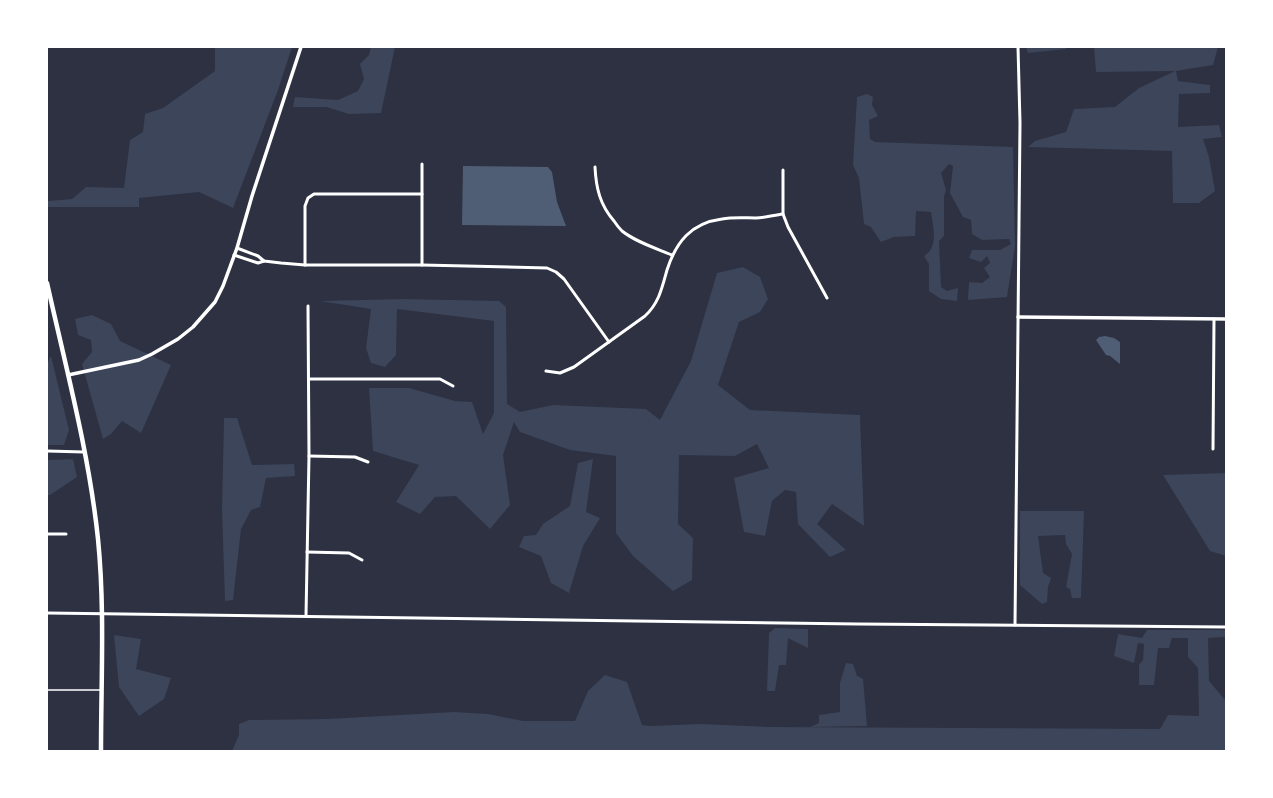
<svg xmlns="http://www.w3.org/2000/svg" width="1273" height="798" viewBox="0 0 1273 798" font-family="Quicksand,sans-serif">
  <rect width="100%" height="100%" fill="#2d3142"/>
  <g fill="#3c4559">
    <path d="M215 47H292L278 90 233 208 199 192 139 198V207H47V202L48 201 72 199 86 187 124 188 130 140 143 132 145 114 163 108 215 71Z"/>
    <path d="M371 47H395L381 113 349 114 326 107H293L295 97 338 100 358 91 364 79 360 64 369 55Z"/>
    <path d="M1026 47H1066V49L1028 53Z"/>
    <path d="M1094 47H1218L1213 65 1176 71 1178 81 1210 85V93L1179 94 1178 127 1219 125 1222 137 1203 139 1209 157 1215 191 1199 203H1173L1172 151 1028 147 1035 141 1066 132 1074 109 1115 107 1139 88 1175 71 1096 72Z"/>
    <path d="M867 94 873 97 872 105 878 116 869 120 870 139 875 142 1013 147 1015 246 1007 297 968 300 969 282 982 283 990 277 984 268 990 263 987 256 981 262 969 258 972 250H1000L1011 244 1009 239 982 240 972 234 971 220 963 217 950 193 953 166 949 164 941 173 946 190 944 197V236L939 241 941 287 947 291 958 288 957 301 941 299 929 291V264L924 256C939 247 933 227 931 212L916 211 915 236 894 237 881 242 871 227 864 224 859 178 853 165 857 97Z"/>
    <path d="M743 267 760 277 768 299 760 312 739 322 718 385 750 410 860 415 864 526 832 504 817 524 846 550 830 557 798 524 796 492 785 490 772 501 765 536 744 532 734 478 769 468 757 444 735 456 679 455 678 524 693 538 692 580 673 591 633 556 616 533V456L570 450 520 432 514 422 503 455 510 505 490 529 456 496 435 497 420 514 396 502 419 465 373 451 369 388H409L455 401 472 402 483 434 494 413V321L397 309 396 355 385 367 371 363 366 348 371 309 320 301 403 299 499 301 506 307 507 404 520 412 553 405 646 409 660 420 691 361 717 273Z"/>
    <path d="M92 315 111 324 120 341 171 365 141 433 122 421 111 434 103 439 82 364 92 352 91 340 78 335 75 319Z"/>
    <path d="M51 356 69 430 64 445H47V364Z"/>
    <path d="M224 418H237L252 465 294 464 295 476 266 478 260 507 251 510 241 529 233 600 225 601 222 510Z"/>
    <path d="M73 459 77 477 50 495H47V460Z"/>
    <path d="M593 459 586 512 600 518 583 546 569 593 551 583 541 556 519 547 524 536 536 535 543 524 570 506 578 463Z"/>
    <path d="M1226 473V556L1210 551 1163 475Z"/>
    <path d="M1020 511H1084L1081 598H1072L1070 589 1066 587 1072 554 1066 544 1065 535 1038 536 1043 573 1051 578 1048 587 1047 602 1042 604 1020 585Z"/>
    <path d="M775 628 808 629V648L788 638 786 665H779L775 691H767L769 633Z"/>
    <path d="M1147 630H1226L1225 637 1208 638 1209 681 1226 701V751H232L239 735V724L249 720 327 719 454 712 488 714 523 721H575L588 691 605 675 627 682 642 725 650 726 701 724 768 727 1160 729 1168 715 1199 716 1198 668 1188 657V638H1172L1169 648H1158L1154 685H1139V665L1143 660 1144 644 1138 643 1134 663 1114 656 1118 634 1142 638Z"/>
    <path d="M114 635 141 639 136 669 171 678 164 699 139 716 119 687Z"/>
    <path d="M846 663 853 664 857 676 863 679 867 726 810 727 819 723V715L840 712V683Z"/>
  </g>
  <g fill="#4f5d75">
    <path d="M463 166 548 167 552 172 557 202 566 226 462 225Z"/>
    <path d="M1105 336 1114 338 1120 342V364L1110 356 1106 355 1096 340 1099 337Z"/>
  </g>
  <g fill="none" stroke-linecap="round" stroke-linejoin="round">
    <path stroke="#fff" stroke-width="1.5" d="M47 690H101"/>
    <g stroke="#fff" stroke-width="3">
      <path d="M595 167C596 188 600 205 614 221 616 224 619 228 622 231 636 242 655 248 672 255"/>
      <path d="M783 170V214L788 227 827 298"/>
      <path d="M237 248 258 256 264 261 281 263 305 265H422L547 268 556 272 564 279 609 342"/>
      <path d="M234 255 258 263 264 261"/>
      <path d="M305 265V206L308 198 314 194H422"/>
      <path d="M422 265V164"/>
      <path d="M546 371 560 373 574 367 645 316C659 303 662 288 667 270 676 242 691 223 722 219 733 217 744 218 756 218 765 218 774 215 783 214"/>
      <path d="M309 379H440L453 386"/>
      <path d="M1213 449 1214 319"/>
      <path d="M47 451 84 452"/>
      <path d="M309 456 355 457 368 462"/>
      <path d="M47 534H66"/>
      <path d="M307 552 349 553 362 560"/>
      <path d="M47 613 858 624 1226 627"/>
      <path d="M306 616 309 456 308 306"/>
      <path d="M1015 625 1020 123 1018 47"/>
    </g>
    <g stroke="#fff" stroke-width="3.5">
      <path d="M1018 317 1226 319"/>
      <path d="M68 375 139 360 152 354 178 339 193 327 215 302 223 286 237 248 252 196 301 47"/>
    </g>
    <path stroke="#fff" stroke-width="4.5" d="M47 283C66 368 89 453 98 539 105 609 101 680 101 751"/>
  </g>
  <rect width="1273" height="798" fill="none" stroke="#ffffff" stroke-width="96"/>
</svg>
